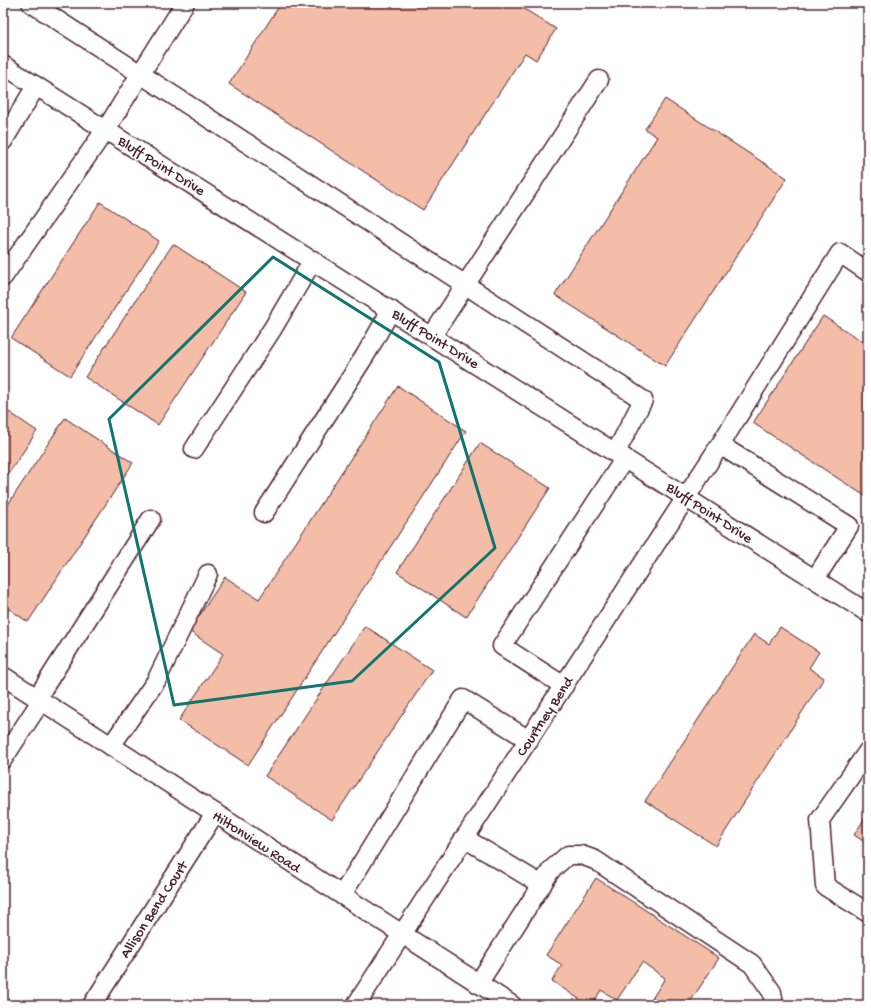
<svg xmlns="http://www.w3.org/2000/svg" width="871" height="1008" viewBox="0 0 871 1008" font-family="'Gochi Hand',sans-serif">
  <rect width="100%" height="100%" fill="#fff"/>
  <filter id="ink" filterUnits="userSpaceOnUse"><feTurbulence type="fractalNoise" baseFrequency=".025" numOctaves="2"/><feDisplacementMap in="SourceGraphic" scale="8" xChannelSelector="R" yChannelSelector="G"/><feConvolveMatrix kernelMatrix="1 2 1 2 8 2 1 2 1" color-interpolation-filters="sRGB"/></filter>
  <g filter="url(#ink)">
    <g fill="#f4bda8" stroke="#4a1f2b">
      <path d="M281 3H515L556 29 536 60 525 53 423 210 229 84Z"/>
      <path d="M665 99 787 178 665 366 555 295 657 137 645 129Z"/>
      <path d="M100 202 159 241 70 376 11 338Z"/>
      <path d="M173 244 246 292 158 425 85 377Z"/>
      <path d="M823 316 868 345V498L753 423Z"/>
      <path d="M398 386 466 431 248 765 179 720 223 654 189 631 225 577 259 599Z"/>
      <path d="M3 408 37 431 3 482Z"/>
      <path d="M65 418 133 463 28 622 3 605V512Z"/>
      <path d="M480 443 550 488 466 617 397 572Z"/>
      <path d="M365 626 432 670 332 820 265 776Z"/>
      <path d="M780 627 819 652 809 668 824 678 716 846 645 801 754 634 769 644Z"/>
      <path d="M868 813V844L854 835Z"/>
      <path d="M596 878 719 958 688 1005H655L650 1002 665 978 642 962 617 1000 601 990 592 1005H588L552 981 562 965 546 955Z"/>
    </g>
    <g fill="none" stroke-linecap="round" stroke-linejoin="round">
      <defs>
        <g id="minor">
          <path d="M31 3 643 400 616 452"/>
          <path d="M3 65 868 613"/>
          <path d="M3 141 36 86"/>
          <path d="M3 277 106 129 185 3"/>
          <path d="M432 336 599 80"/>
          <path d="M720 445 840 253 868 272"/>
          <path d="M194 449 273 328 313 260"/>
          <path d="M264 513 366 354 391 310"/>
          <path d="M3 676 512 1005"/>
          <path d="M564 686 502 646 625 458"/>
          <path d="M37 698 151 519"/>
          <path d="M111 746 156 681 208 574"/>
          <path d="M868 751 820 820 825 886 865 911 868 910"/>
          <path d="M3 759 41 701"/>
          <path d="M464 838 542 885"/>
          <path d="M342 895 463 699 529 740"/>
          <path d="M478 984 551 870 568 855H581L595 860 752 964 772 992 774 1005"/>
          <path d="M92 1005 215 813"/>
          <path d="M356 1005 720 445 849 526 815 579"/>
        </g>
      </defs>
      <use href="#minor" stroke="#4a1f2b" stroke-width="21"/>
      <use href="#minor" stroke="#fff" stroke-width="18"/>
    </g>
  </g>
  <path fill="none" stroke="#0f766e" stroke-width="3" stroke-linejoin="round" d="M273 257 439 362 495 548 352 681 174 705 109 419Z"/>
  <g text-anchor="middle" stroke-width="3" stroke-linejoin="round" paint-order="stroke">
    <g font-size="15" fill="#4a1f2b" stroke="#fff">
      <text transform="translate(162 165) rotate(32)" y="5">Bluff Point Drive</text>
      <text transform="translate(436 338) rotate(32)" y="5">Bluff Point Drive</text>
      <text transform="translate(710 512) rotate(33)" y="5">Bluff Point Drive</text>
      <text transform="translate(544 716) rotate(-57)" y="5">Courtney Bend</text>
      <text transform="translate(257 841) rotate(33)" y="5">Hiltonview Road</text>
      <text transform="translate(153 909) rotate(-57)" y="5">Allison Bend Court</text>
    </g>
  </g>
  <rect width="871" height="1008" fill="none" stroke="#fff" stroke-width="16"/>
  <rect x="8" y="8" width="855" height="992" fill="none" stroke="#4a1f2b" stroke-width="1.5" filter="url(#ink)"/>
</svg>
